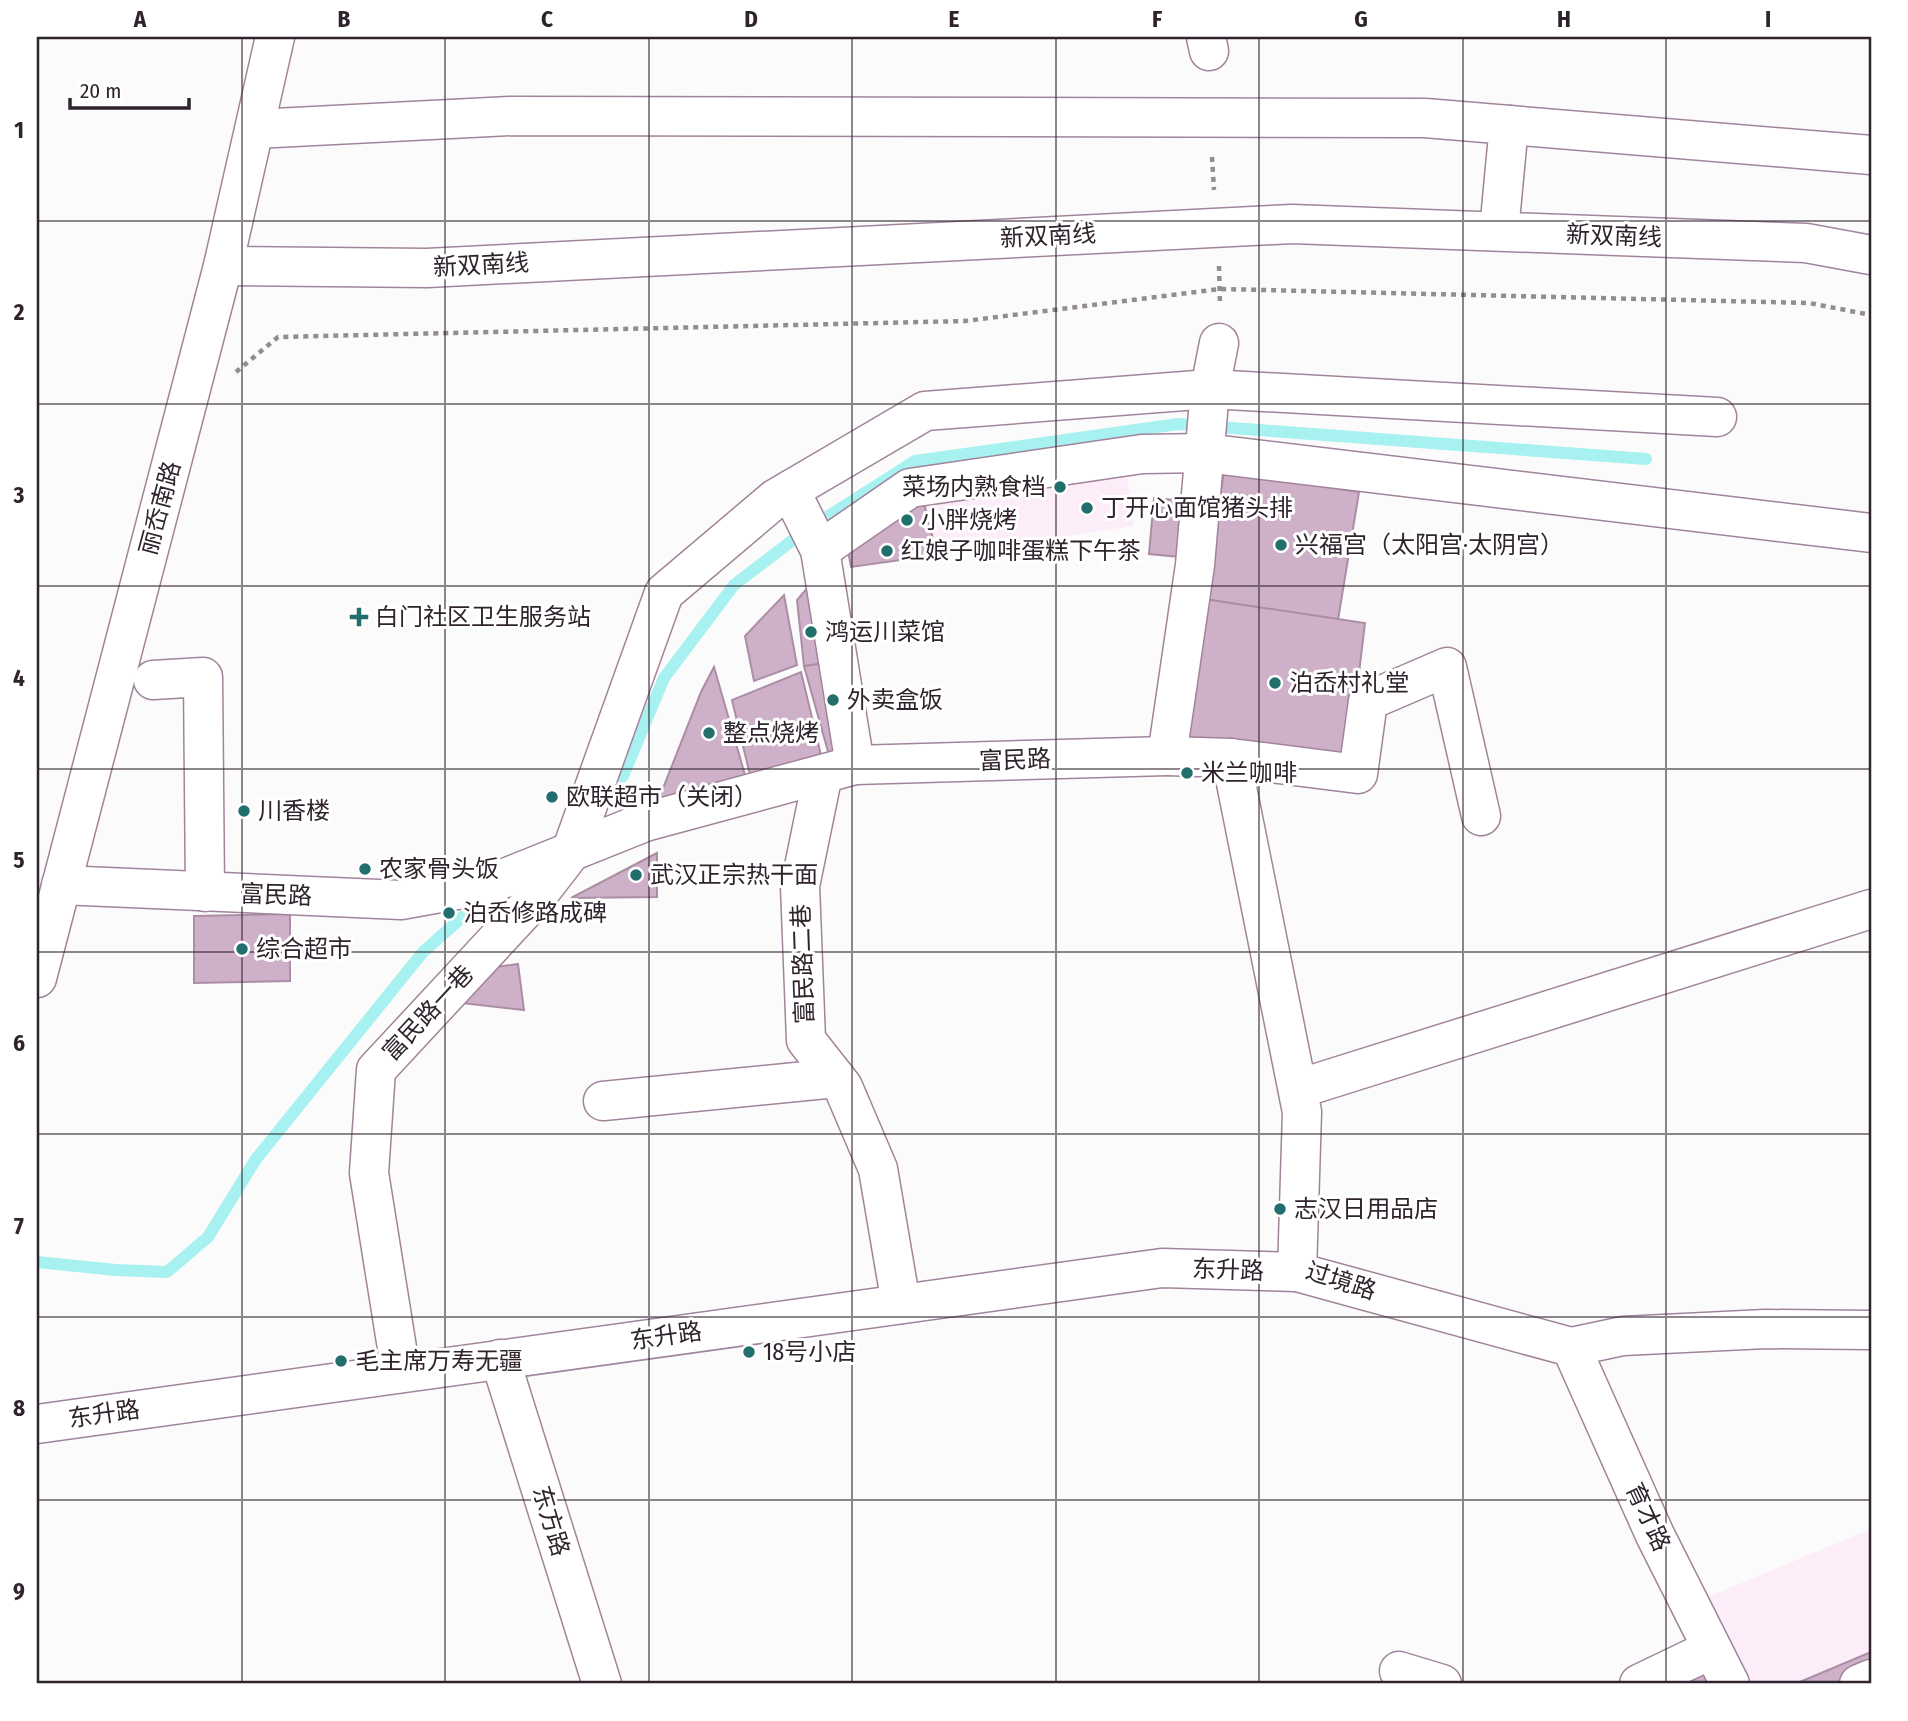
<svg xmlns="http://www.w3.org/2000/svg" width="1908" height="1721" viewBox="0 0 1908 1721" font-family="'Fira Sans Condensed','Noto Sans SC',sans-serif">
  <rect width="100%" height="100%" fill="#fbfbfb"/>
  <g fill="#fcedf9">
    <path d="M1125 459 1134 526 937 555 922 495Z"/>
    <path d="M1871 1529V1684H1739L1703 1599Z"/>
  </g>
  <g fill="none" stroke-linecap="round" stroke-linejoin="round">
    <g stroke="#a7f1f0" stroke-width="12">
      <path d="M605 792 623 776 664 678 734 585 802 533 915 461 1178 424 1646 459"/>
      <path d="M37 1262 116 1270 167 1272 208 1237 256 1159 423 952 486 896"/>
    </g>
  </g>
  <g fill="#ceb0c8" stroke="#ab8ea5" stroke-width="2">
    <path d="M1224 471 1359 492 1338 620 1204 599Z"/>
    <path d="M922 495 937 555 851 567 847 545Z"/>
    <path d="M1154 498 1185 501 1179 557 1149 554Z"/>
    <path d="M814 580 827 663 804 666 797 600Z"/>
    <path d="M784 595 797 665 754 681 745 636Z"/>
    <path d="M1204 599 1365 623 1348 763 1183 744Z"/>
    <path d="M827 663 848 749 829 755 804 666Z"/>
    <path d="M714 667 745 775 658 801 701 692Z"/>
    <path d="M801 672 821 755 750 775 732 700Z"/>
    <path d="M657 853V897L571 898Z"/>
    <path d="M290 914V981L194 983V916Z"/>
    <path d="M518 964 524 1010 461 1003 482 969Z"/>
    <path d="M1871 1652V1684H1795Z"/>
    <path d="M1706 1660 1718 1684H1656Z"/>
  </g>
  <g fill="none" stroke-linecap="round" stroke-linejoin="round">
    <defs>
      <g id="minor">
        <path d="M1206 37 1209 51"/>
        <path d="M790 490 820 550 855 765"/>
        <path d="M820 550 910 488 1142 454 1205 453 1871 533"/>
        <path d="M153 680 203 677 205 892"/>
        <path d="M1167 756 1231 758 1302 1112 1297 1272 1571 1347 1623 1336 1765 1329 1871 1330"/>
        <path d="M1231 758 1358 774 1368 701 1447 667 1481 816"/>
        <path d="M823 774 800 886 806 1040 843 1087 878 1169 901 1304"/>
        <path d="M61 885 401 900 490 884 645 822 855 765 1167 756 1195 565 1210 389 1219 343"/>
        <path d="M1298 1089 1871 909"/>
        <path d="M603 1101 836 1078"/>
        <path d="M1571 1347 1655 1535 1730 1684"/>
        <path d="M500 1359 602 1684"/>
        <path d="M401 1373 369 1173 376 1070 533 901 571 852 664 593 775 499 925 411 1210 389 1717 417"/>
        <path d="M37 1424 1162 1268 1297 1272"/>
        <path d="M1399 1671 1442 1684"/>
        <path d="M1639 1684 1712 1649"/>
        <path d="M1859 1684 1871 1679"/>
      </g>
      <g id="major">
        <path d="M255 129 510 116 1425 118 1871 155"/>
        <path d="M1499 231 1509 125"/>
        <path d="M223 266 427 268 1292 224 1806 243 1871 255"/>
        <path d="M37 978 223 266 275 37"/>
      </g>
    </defs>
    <use href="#minor" stroke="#a1849c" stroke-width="41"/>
    <use href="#major" stroke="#a1849c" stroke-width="41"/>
    <g stroke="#938d92" stroke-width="4.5" stroke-dasharray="5 5" stroke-linecap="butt">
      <path d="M1212 157 1214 190"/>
      <path d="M1219 266 1220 306"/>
      <path d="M236 372 278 337 965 321 1220 289 1809 303 1871 315"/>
    </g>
    <use href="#minor" stroke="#fff" stroke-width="38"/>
    <use href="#major" stroke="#fff" stroke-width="38"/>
  </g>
  <path fill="none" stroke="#2f242d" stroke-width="2" stroke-opacity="0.55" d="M242 37V1684M445 37V1684M649 37V1684M852 37V1684M1056 37V1684M1259 37V1684M1463 37V1684M1666 37V1684M37 221H1871M37 404H1871M37 586H1871M37 769H1871M37 952H1871M37 1134H1871M37 1317H1871M37 1500H1871"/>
  <g fill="#226e6d" stroke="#fff" stroke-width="2.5">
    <circle cx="1060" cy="487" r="7"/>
    <circle cx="1087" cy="508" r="7"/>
    <circle cx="907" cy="520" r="7"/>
    <circle cx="1281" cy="545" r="7"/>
    <circle cx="887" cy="551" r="7"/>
    <path d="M355.5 606.5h7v7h7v7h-7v7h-7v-7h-7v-7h7z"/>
    <circle cx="811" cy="632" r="7"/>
    <circle cx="1275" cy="683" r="7"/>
    <circle cx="833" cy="700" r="7"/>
    <circle cx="709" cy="733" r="7"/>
    <circle cx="1187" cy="773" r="7"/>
    <circle cx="552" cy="797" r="7"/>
    <circle cx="244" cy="811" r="7"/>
    <circle cx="365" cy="869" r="7"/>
    <circle cx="636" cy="875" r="7"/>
    <circle cx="449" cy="913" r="7"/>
    <circle cx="242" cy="949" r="7"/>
    <circle cx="1280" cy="1209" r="7"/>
    <circle cx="749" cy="1352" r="7"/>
    <circle cx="341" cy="1361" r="7"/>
  </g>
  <g text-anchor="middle" stroke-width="6" stroke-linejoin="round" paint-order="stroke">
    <g font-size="24" fill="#2f242d" stroke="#fff">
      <text transform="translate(1048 236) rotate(-3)" y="8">新双南线</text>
      <text transform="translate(1614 236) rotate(2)" y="8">新双南线</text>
      <text transform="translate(481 265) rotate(-3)" y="8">新双南线</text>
      <text transform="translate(160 508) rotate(-75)" y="8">丽岙南路</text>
      <text transform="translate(1015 760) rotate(-2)" y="8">富民路</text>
      <text transform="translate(276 895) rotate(2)" y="8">富民路</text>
      <text transform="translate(803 964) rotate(-92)" y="8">富民路二巷</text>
      <text transform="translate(428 1013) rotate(-47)" y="8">富民路一巷</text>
      <text transform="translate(1228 1270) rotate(2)" y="8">东升路</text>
      <text transform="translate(1341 1281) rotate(18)" y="8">过境路</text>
      <text transform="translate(666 1336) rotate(-8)" y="8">东升路</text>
      <text transform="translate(104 1414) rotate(-8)" y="8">东升路</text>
      <text transform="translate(1648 1517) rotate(65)" y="8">育才路</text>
      <text transform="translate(551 1521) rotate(73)" y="8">东方路</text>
    </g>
    <g font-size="24" fill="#2f242d" stroke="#fff" text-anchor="start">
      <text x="1046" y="495" text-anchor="end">菜场内熟食档</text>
      <text x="1101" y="516">丁开心面馆猪头排</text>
      <text x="921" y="528">小胖烧烤</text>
      <text x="1295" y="553">兴福宫（太阳宫·太阴宫）</text>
      <text x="901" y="559">红娘子咖啡蛋糕下午茶</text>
      <text x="375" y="625">白门社区卫生服务站</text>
      <text x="825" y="640">鸿运川菜馆</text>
      <text x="1289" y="691">泊岙村礼堂</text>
      <text x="847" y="708">外卖盒饭</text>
      <text x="723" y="741">整点烧烤</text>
      <text x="1201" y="781">米兰咖啡</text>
      <text x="566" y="805">欧联超市（关闭）</text>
      <text x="258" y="819">川香楼</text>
      <text x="379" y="877">农家骨头饭</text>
      <text x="650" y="883">武汉正宗热干面</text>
      <text x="463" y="921">泊岙修路成碑</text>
      <text x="256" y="957">综合超市</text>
      <text x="1294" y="1217">志汉日用品店</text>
      <text x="763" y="1360">18号小店</text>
      <text x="355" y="1369">毛主席万寿无疆</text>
    </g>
  </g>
  <rect width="1908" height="1721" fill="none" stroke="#ffffff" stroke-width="77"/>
  <path d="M70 98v10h119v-10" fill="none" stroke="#2f242d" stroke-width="3.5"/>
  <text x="80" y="98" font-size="21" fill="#2f242d" stroke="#ffffff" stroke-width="5" paint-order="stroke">20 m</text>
  <rect x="38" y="38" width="1832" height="1644" fill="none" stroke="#2f242d" stroke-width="2.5"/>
  <g font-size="23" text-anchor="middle" font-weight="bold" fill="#2f242d">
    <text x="140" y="27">A</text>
    <text x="344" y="27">B</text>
    <text x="547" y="27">C</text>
    <text x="751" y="27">D</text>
    <text x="954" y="27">E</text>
    <text x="1157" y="27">F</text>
    <text x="1361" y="27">G</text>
    <text x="1564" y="27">H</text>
    <text x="1768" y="27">I</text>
    <text x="19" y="138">1</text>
    <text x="19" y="320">2</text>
    <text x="19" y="503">3</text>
    <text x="19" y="686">4</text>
    <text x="19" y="868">5</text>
    <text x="19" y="1051">6</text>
    <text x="19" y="1234">7</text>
    <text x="19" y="1416">8</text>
    <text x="19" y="1599">9</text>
  </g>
</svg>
